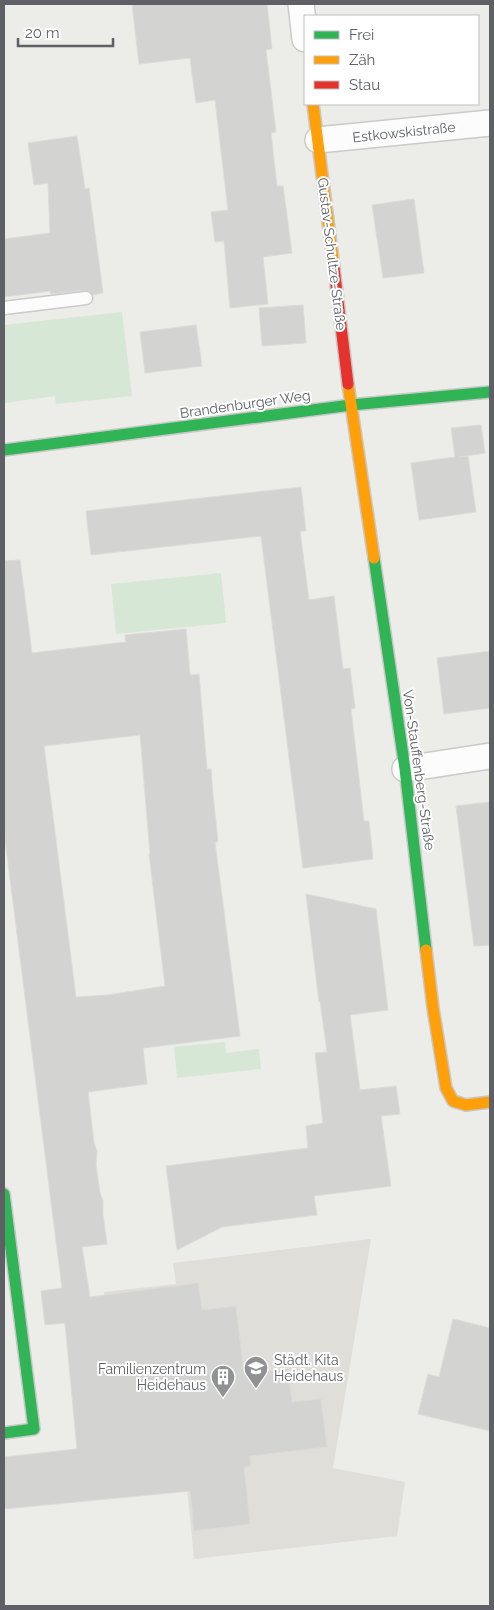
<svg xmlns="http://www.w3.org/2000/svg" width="494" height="1610" viewBox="0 0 494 1610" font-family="Raleway,sans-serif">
  <rect width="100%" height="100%" fill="#ecece8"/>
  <path fill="#dfded8" d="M371 1239 333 1468 405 1482 397 1536 194 1559 179 1405 114 1374 104 1292 176 1284 173 1263Z"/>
  <g fill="#d7e7d6">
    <path d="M122 312 132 396 56 404 55 396 4 403V325Z"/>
    <path d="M221 573 226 623 116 634 111 584Z"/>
    <path d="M225 1042 226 1053 259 1049 261 1069 177 1078 174 1047Z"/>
  </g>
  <g fill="#d3d3d1" stroke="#dcdbd7" fill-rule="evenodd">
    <path d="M132 4H267L272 49 266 50 276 132 271 133 277 186H283L292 253 263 257 268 304 230 308 224 241 215 242 211 212 228 210 215 100 196 103 190 58 139 64Z"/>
    <path d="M77 136 85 189 89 188 103 293 93 295 90 291 85 290 51 294 50 291 4 297V239L50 233 48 183 34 185 28 143Z"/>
    <path d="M414 199 424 273 383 278 372 205Z"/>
    <path d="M303 305 306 343 262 346 259 308Z"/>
    <path d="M196 325 202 366 145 373 140 332Z"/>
    <path d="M481 425 485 453 459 457 468 456 476 512 419 520 411 463 455 457 451 428Z"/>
    <path d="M301 487 306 531H300L309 600 334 596 343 669 350 668 355 708 351 709 364 821H369L373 859 303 868 261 536 91 555 86 511Z"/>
    <path d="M20 560 32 653 126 642 125 635 186 629 190 675 199 674 207 769H211L213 795 218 842H215L240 1036 143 1048 147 1084 88 1092 94 1143 97 1151 96 1165 100 1193 103 1201V1215L107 1244 82 1247 90 1297 198 1283 202 1310 236 1306 244 1374 288 1369 292 1402 321 1399 327 1447 250 1456 251 1466 244 1467 250 1524 194 1531 190 1491 4 1509V1457L77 1449 65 1323 45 1325 41 1291 62 1288 4 832V561ZM140 735 150 854H149L165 986 108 995 76 997 44 746Z"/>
    <path d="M490 651V708L444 714 437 658Z"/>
    <path d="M490 802V945L474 946 456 806Z"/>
    <path d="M306 894 376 909 388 1010 350 1015 360 1090 396 1086 400 1114 381 1116 391 1186 314 1196 317 1215 222 1227 177 1250 166 1166 308 1148 306 1126 323 1123 315 1053 327 1052 320 1001 319 1002Z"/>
    <path d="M453 1319 490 1328V1431L418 1414 428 1374 439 1377Z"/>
  </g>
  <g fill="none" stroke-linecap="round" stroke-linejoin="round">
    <defs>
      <path id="lane" d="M4 308 86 298"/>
      <g id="street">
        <path d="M301 4 305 39"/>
        <path d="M318 140 490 123"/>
        <path d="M405 769 490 756"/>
      </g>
      <g id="fast">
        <path d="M4 450 351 405 490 392"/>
        <path d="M374 558 405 769 426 950"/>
        <path d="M4 1194 34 1429 4 1433"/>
      </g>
      <g id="slow">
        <path d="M313 104 334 268"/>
        <path d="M348 384 374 558"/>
        <path d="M426 950 433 1008 446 1088 453 1101 466 1105 490 1102"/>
      </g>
      <path id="jam" d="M334 268 348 384"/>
    </defs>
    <use href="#lane" stroke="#cacac9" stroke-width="15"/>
    <use href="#street" stroke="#cacac9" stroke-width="28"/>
    <use href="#fast" stroke="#c8c8c9" stroke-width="14"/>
    <use href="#slow" stroke="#c8c8c9" stroke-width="14"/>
    <use href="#jam" stroke="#c8c8c9" stroke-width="14"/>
    <use href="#lane" stroke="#fcfcfc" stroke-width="12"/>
    <use href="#street" stroke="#fcfcfc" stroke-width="25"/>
    <use href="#fast" stroke="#30b455" stroke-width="11"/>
    <use href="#slow" stroke="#ff9f0a" stroke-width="11"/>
    <use href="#jam" stroke="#e5322d" stroke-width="11"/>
  </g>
  <defs>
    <symbol id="school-pin" viewBox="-11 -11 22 30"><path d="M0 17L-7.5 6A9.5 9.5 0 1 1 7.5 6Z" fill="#909193" stroke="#fff"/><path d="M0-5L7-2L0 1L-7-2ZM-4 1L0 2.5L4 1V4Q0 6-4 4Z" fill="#fff"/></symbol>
    <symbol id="building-pin" viewBox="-11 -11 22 30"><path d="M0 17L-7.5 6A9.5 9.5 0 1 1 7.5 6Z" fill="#909193" stroke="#fff"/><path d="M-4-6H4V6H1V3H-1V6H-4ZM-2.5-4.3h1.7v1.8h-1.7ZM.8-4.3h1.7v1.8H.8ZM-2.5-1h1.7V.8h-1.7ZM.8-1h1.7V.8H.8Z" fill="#fff"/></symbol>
  </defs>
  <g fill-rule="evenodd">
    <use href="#school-pin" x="242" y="1354" width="28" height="38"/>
    <use href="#building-pin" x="209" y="1363" width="28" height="38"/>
  </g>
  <g text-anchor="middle" stroke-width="4" stroke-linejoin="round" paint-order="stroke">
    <g font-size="14" fill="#5e6065" stroke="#fff">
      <text transform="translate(404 132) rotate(-6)" y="5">Estkowskistraße</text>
      <text transform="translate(332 254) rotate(83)" y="5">Gustav-Schultze-Straße</text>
      <text transform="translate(245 404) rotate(-8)" y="5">Brandenburger Weg</text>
      <text transform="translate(419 770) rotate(82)" y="5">Von-Stauffenberg-Straße</text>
    </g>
    <g font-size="14" fill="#5e6065" stroke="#fff" text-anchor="start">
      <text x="274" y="1365">Städt. Kita<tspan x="274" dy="16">Heidehaus</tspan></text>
      <text x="206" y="1374" text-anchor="end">Familienzentrum<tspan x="206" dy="16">Heidehaus</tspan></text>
    </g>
  </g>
  <rect width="494" height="1610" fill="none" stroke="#5e6065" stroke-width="10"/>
  <rect x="304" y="15" width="175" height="90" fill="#ffffff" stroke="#bfbfc1"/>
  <rect x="314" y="31" width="25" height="8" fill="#30b455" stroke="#bfbfc1"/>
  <text x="349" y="40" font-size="15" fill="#5e6065">Frei</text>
  <rect x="314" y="56" width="25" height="8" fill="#ff9f0a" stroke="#bfbfc1"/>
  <text x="349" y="65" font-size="15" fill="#5e6065">Zäh</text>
  <rect x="314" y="81" width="25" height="8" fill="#e5322d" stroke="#bfbfc1"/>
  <text x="349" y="90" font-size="15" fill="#5e6065">Stau</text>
  <path d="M18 38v8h95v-8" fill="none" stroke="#5e6065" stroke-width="2.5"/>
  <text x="25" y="38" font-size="15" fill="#5e6065" stroke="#ffffff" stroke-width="4" paint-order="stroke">20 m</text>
</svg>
